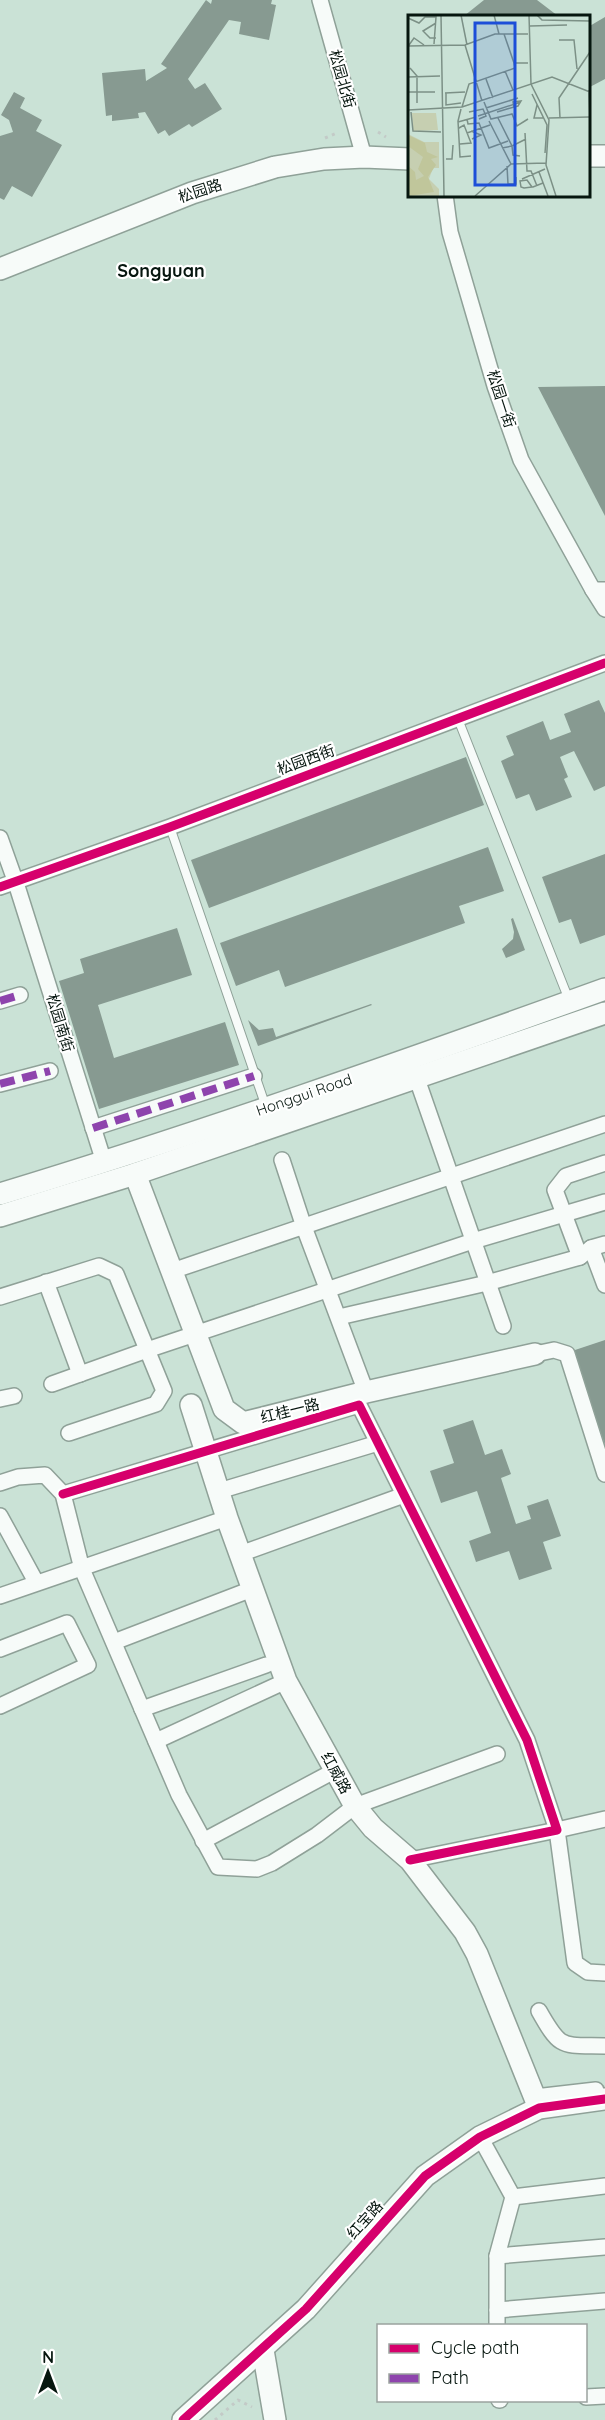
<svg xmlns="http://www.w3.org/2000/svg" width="605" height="2420" viewBox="0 0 605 2420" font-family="Quicksand,'Noto Sans SC',sans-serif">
  <rect width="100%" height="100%" fill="#cae2d6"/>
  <g fill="#879a91">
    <path d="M206 0 211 4 212 0H272L271 4 276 5 269 40 239 34 241 22 229 20 188 79 195 89 205 83 222 109 192 127 189 124 169 136 165 130 158 134 145 112 138 113 139 118 112 121V115L106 116 102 73 145 69 146 81 167 68 161 64Z"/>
    <path d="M484 0H537L558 16H464Z"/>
    <path d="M605 17V79L588 88V27Z"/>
    <path d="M14 92 25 98 20 108 42 120 36 131 62 145 32 197 12 186 4 200 0 198V136L13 132 9 120 1 115Z"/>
    <path d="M605 386V516L538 387Z"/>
    <path d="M599 700 605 713V786L594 791 574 751 560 757 568 777 564 779 572 797 536 811 529 794 516 799 501 761 514 755 506 736 543 721 550 740 571 732 564 714Z"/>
    <path d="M466 757 484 805 209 908 191 860Z"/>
    <path d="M488 847 504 891 459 906 465 923 285 987 279 970 236 986 220 943Z"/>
    <path d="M605 854V935L580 944 571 919 559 923 542 877Z"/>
    <path d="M513 918 525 950 506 958 502 949 513 939 514 932 511 919Z"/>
    <path d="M177 928 192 975 98 1005 114 1058 225 1022 239 1065 99 1109 59 981 84 973 80 959Z"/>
    <path d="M371 1004 372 1005 258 1046 248 1020 259 1030 273 1028 276 1037Z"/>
    <path d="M605 1340V1445L572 1351Z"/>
    <path d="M473 1420 485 1455 502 1449 511 1474 501 1478 516 1524 531 1519 527 1506 548 1499 561 1536 543 1542 552 1569 519 1580 509 1551 476 1562 469 1541 491 1533 477 1491 441 1503 430 1471 454 1463 443 1430Z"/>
  </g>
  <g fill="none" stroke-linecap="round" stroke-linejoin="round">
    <defs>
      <g id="lane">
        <path d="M458 719 569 1000"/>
        <path d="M170 827 266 1107"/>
      </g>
      <g id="street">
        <path d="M320 0 364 157"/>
        <path d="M445 195 450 232 495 386 521 460 593 590"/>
        <path d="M605 590H593L605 609"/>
        <path d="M0 838 16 883 104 1162"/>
        <path d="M0 887 170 827 605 663"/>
        <path d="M0 1001 20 995"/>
        <path d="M417 1079 503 1326"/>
        <path d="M0 1084 50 1071"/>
        <path d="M93 1128 254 1076"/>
        <path d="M282 1160 304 1227 366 1392"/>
        <path d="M591 1248 605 1285"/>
        <path d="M580 1257 555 1190 566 1176 605 1163"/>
        <path d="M172 1271 605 1124"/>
        <path d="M46 1282 80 1374"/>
        <path d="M0 1297 99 1266 116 1274 164 1391 156 1404 69 1433"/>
        <path d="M339 1317 487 1283 580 1257 591 1248 605 1244"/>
        <path d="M535 1354 554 1350 567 1354 605 1474"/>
        <path d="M52 1384 147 1350 473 1241 605 1202"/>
        <path d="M0 1399 14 1396"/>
        <path d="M0 1483 18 1477 45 1475 63 1494 82 1569 179 1795 218 1867 257 1869 272 1863 317 1835 355 1806 497 1754"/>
        <path d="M219 1491 378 1443"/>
        <path d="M63 1494 359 1405 527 1740 557 1830 410 1860"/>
        <path d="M0 1516 36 1582"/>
        <path d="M240 1554 404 1495"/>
        <path d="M0 1596 227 1518"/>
        <path d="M114 1642 252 1589"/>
        <path d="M0 1649 67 1623 88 1665 0 1706"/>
        <path d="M142 1709 266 1665"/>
        <path d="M156 1741 286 1681"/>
        <path d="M605 1819 557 1830 575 1963 588 1972 605 1973"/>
        <path d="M203 1841 334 1771"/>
        <path d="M539 2011C561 2050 561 2045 605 2046"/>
        <path d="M535 2097 596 2090"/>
        <path d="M480 2137 513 2197 497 2256V2326"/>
        <path d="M513 2197 605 2186"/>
        <path d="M497 2256 605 2247"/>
        <path d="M497 2310 605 2301"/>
        <path d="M586 2397 605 2396"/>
        <path d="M499 2400H500"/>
      </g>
      <g id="secondary">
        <path d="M588 156H605"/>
        <path d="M0 269 192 193 275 167 324 159 364 157 410 159"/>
        <path d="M135 1174 224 1409 243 1423 366 1392 535 1354"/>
        <path d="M0 1194C204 1132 405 1061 605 989"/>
        <path d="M0 1216 135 1174 605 1013"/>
        <path d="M191 1405 227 1518 286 1681 355 1806 373 1828 410 1860 465 1932 477 1954 539 2108"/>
        <path d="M263 2350 275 2420"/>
        <path d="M183 2420 306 2309 425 2176 480 2137 539 2108 605 2099"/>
      </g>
    </defs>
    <use href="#lane" stroke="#8fa198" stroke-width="10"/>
    <use href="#street" stroke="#8fa198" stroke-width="18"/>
    <use href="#secondary" stroke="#8fa198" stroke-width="24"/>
    <g stroke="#c3cac7" stroke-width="3" stroke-dasharray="3 4.5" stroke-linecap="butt">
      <path d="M378 132 386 137"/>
      <path d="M325 138 337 133"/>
      <path d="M215 2420 238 2400 252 2407"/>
    </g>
    <use href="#lane" stroke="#f7fbf9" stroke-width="8"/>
    <use href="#street" stroke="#f7fbf9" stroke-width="15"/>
    <use href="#secondary" stroke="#f7fbf9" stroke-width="21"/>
    <g stroke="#8e44ad" stroke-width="8" stroke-dasharray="15 8" stroke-linecap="butt">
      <path d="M0 1001 20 995"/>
      <path d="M0 1084 50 1071"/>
      <path d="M93 1128 254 1076"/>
    </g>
    <defs>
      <g id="cycleway">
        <path d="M0 887 170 827 605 663"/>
        <path d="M63 1494 359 1405 527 1740 557 1830 410 1860"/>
        <path d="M183 2420 306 2309 425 2176 480 2137 539 2108 605 2099"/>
      </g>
    </defs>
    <use href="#cycleway" stroke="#fff" stroke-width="13"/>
    <use href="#cycleway" stroke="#d6006c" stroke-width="9"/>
  </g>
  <g text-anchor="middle" stroke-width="4.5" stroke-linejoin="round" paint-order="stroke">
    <g font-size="15" fill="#06160f" stroke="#fff">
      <text transform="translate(342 79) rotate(74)" y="5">松园北街</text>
      <text transform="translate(200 191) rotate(-18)" y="5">松园路</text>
      <text transform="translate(501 399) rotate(72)" y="5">松园一街</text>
      <text transform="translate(306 760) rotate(-20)" y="5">松园西街</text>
      <text transform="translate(60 1023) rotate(73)" y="5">松园南街</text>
      <text transform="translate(304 1095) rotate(-19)" y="5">Honggui Road</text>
      <text transform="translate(290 1411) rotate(-14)" y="5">红桂一路</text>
      <text transform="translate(336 1773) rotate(61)" y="5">红威路</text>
      <text transform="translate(365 2220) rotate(-48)" y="5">红宝路</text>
    </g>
    <g font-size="18" font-weight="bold" fill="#06160f" stroke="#fff">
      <text x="161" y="277">Songyuan</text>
    </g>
  </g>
  <g transform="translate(408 15)">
    <rect width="182" height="182" fill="#cae2d6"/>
    <path d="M4 98H28L30 115 5 116ZM0 119 16 127H31V153H25L21 164 31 174V181H0Z" fill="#c6cfb1"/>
    <path d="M0 120 17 128 19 137 30 142 23 144 28 150 20 162 26 177 1 181 0 151 7 157 8 165 16 161 10 154 15 142 0 131Z" fill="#c0c69b"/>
    <path fill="none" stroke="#7c9086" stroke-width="1.5" d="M33 0 36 181M53 0 59 30M86 0 91 19M121 0 123 69 141 105 138 150 148 181M129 0 134 5 182 6M0 3 11 8 17 2H28L26 29M28 8 15 16 22 23H28M122 11 159 10M96 19 106 48M151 25H166L169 54M1 30 6 23 16 30M57 30 74 86M0 31 57 30 87 19H120M2 53 9 61V88M97 56 105 75M0 62 32 61M78 64 85 83M181 75 182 106M0 77H27M37 78 57 77M38 78V90L53 88M124 79 139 110 137 138M76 87 83 104 104 99 109 111 120 104M129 90 126 103H136M54 92 61 69 107 53 106 48H120M78 93 110 83M53 94 50 106 52 142 63 141M0 95 54 92 144 62 182 77M3 97 5 116 33 117M61 97 75 94 78 101 71 104M89 97 99 94 106 92 110 91 113 86 105 87 106 92M70 101 113 87M90 103 104 131 94 133M141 103 181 102M152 103 151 83 182 37M59 104 60 109 71 108 81 133 100 126M81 106 103 149M50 107 68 102M51 113 56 110 63 128 52 129M63 116 73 120 64 124M59 118 82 110M117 118 119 156H123L129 171M112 141 105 140 104 131 118 124M38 144H44L45 130M99 151 100 169H108V162M131 157 140 181M114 164 137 154M124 172 119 165 112 166 113 172 116 173 124 172H125L135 168M67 181 103 149 138 148"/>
    <path fill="#1d4ed8" fill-opacity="0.15" stroke="#1d4ed8" stroke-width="3" d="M67 8H107V170H67Z"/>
    <rect width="182" height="182" fill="none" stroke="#06160f" stroke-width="3"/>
  </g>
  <rect x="377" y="2324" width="210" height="78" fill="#ffffff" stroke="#9ba29f" stroke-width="1.5"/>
  <rect x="389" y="2344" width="30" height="9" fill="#d6006c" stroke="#9ba29f" stroke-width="1.5"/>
  <text x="431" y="2354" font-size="18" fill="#06160f">Cycle path</text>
  <rect x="389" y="2374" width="30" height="9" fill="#8e44ad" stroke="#9ba29f" stroke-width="1.5"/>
  <text x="431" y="2384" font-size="18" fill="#06160f">Path</text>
  <g transform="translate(48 2372)" stroke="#ffffff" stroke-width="4.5" paint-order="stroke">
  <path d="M0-4.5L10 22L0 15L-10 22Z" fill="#06160f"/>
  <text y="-9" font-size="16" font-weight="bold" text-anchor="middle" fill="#06160f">N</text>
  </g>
</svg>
